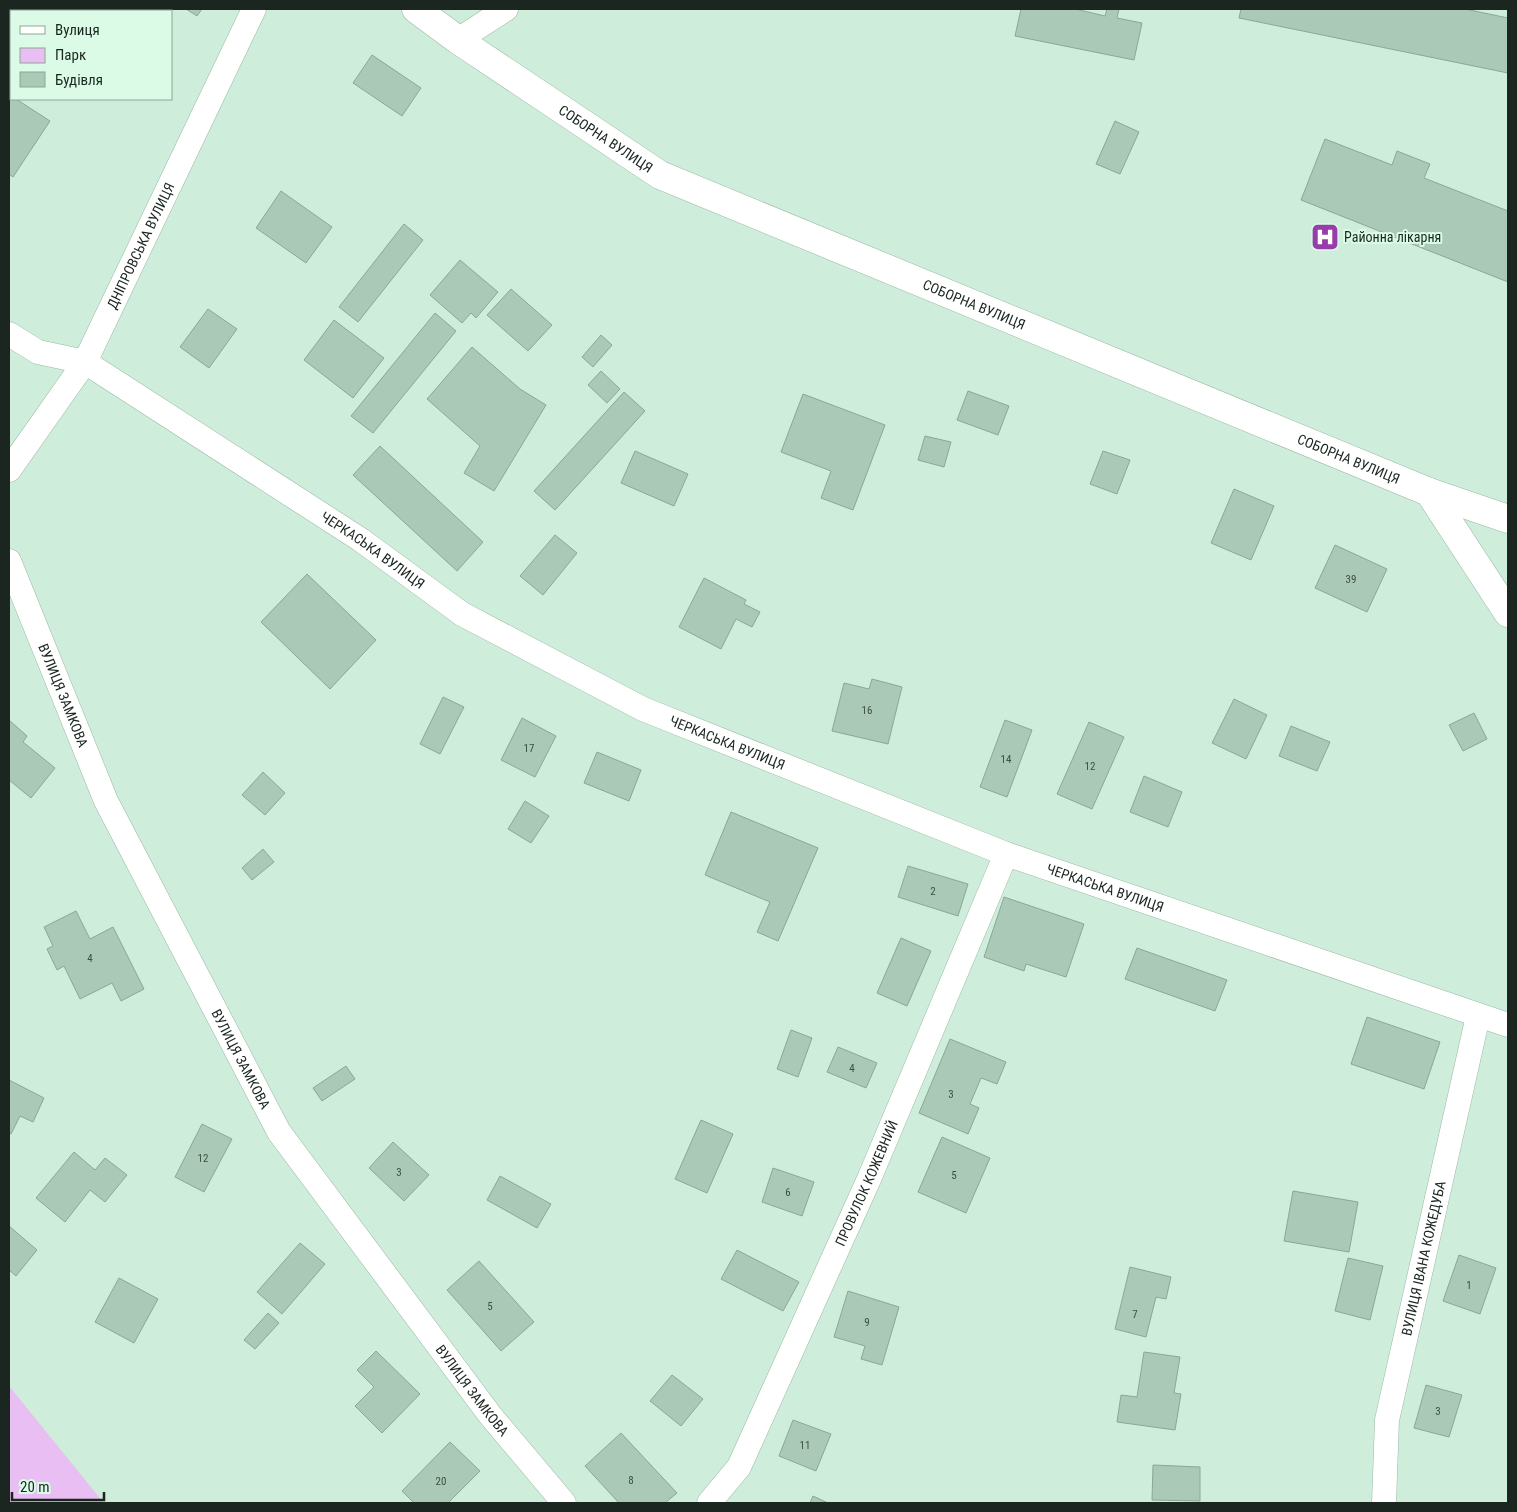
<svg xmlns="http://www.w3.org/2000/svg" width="1517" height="1512" viewBox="0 0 1517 1512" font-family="'Roboto Condensed',sans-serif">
  <rect width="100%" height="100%" fill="#ceedda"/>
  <path fill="#e9bef2" d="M9 1386 103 1502 104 1503H9Z"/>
  <g fill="#aac9b6" stroke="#8aa896">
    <path d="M186 9H202L197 16Z"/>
    <path d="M1021 9H1075L1105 16 1107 9H1119L1117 18 1142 23 1134 60 1015 36Z"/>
    <path d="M1241 9H1465L1508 18V73L1239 18Z"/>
    <path d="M372 55 421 88 402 116 353 83Z"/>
    <path d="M10 95 11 99H16L50 121 13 177 9 174V98Z"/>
    <path d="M1115 121 1139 132 1120 174 1096 164Z"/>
    <path d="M1325 139 1392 165 1397 151 1430 164 1424 178 1508 211V282L1301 200Z"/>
    <path d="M281 191 332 227 306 263 256 228Z"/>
    <path d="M404 224 423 240 358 322 339 307Z"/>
    <path d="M460 260 498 292 476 318 471 313 462 323 430 295Z"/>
    <path d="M511 289 552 325 528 351 487 315Z"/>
    <path d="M208 309 237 329 209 368 180 347Z"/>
    <path d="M435 313 456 331 373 433 351 416Z"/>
    <path d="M334 320 384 358 353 398 304 360Z"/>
    <path d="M601 335 612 345 593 367 582 357Z"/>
    <path d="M472 347 520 389 546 405 494 491 464 473 480 446 427 399Z"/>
    <path d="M601 371 620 389 607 403 588 385Z"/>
    <path d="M968 391 1009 406 998 435 957 420Z"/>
    <path d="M624 392 645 411 555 510 534 491Z"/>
    <path d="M803 394 885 425 853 510 821 498 831 471 781 452Z"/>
    <path d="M925 436 951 442 944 467 918 460Z"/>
    <path d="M380 446 483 542 457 571 353 475Z"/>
    <path d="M635 451 688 474 674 506 621 483Z"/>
    <path d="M1103 451 1130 460 1117 494 1090 484Z"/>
    <path d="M1234 489 1274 506 1251 560 1211 543Z"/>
    <path d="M555 535 577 553 543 595 520 576Z"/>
    <path d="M1335 545 1387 569 1367 612 1315 588Z"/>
    <path d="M307 574 376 640 330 689 261 622Z"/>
    <path d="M704 578 746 600 744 604 760 612 752 627 736 619 721 649 679 627Z"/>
    <path d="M872 679 902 687 888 744 832 731 844 683 869 689Z"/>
    <path d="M443 697 464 707 440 754 420 744Z"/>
    <path d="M1234 699 1267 715 1246 759 1212 743Z"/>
    <path d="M1474 713 1487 739 1463 751 1449 725Z"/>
    <path d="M522 718 556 736 535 777 501 760Z"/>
    <path d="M9 720 27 736 23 742 55 768 31 798 9 780Z"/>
    <path d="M1005 720 1032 730 1007 797 980 787Z"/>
    <path d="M1089 722 1124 737 1092 809 1057 794Z"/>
    <path d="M1291 726 1330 742 1317 771 1279 756Z"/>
    <path d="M597 752 641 770 629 801 584 783Z"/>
    <path d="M263 772 285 793 265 815 242 795Z"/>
    <path d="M1144 776 1182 792 1168 827 1130 812Z"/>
    <path d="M525 801 549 816 531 843 508 829Z"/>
    <path d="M731 812 818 848 778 941 757 932 770 902 705 875Z"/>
    <path d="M263 849 274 862 252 880 242 868Z"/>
    <path d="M908 866 968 884 958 916 898 897Z"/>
    <path d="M1004 897 1084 924 1066 977 1026 964 1024 971 984 957Z"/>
    <path d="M76 911 90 939 113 927 144 989 121 1001 112 983 80 999 64 966 57 970 47 949 53 946 44 927Z"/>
    <path d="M901 938 931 951 907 1006 877 993Z"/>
    <path d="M1137 948 1227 980 1215 1011 1125 979Z"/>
    <path d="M1367 1017 1440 1042 1424 1089 1351 1064Z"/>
    <path d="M791 1030 812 1038 798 1077 777 1069Z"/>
    <path d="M950 1039 1006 1062 997 1084 981 1078 970 1104 979 1108 968 1134 919 1113Z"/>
    <path d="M838 1047 877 1063 866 1088 827 1072Z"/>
    <path d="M346 1066 355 1079 322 1101 313 1088Z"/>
    <path d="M9 1080 44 1098 33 1122 20 1116 11 1134 9 1133Z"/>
    <path d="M701 1120 733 1134 707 1193 675 1179Z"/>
    <path d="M202 1124 232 1139 204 1192 175 1177Z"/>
    <path d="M942 1137 990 1158 966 1213 918 1192Z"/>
    <path d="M393 1142 429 1175 404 1201 369 1168Z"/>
    <path d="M74 1152 95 1170 105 1158 127 1175 105 1202 90 1190 65 1222 36 1198Z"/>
    <path d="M773 1168 814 1182 802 1216 762 1202Z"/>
    <path d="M500 1176 551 1204 537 1228 487 1200Z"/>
    <path d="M1293 1191 1358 1202 1349 1252 1284 1241Z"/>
    <path d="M9 1226 37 1250 16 1276 9 1270Z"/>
    <path d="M300 1243 325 1264 282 1314 257 1292Z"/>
    <path d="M737 1250 799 1282 783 1311 721 1279Z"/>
    <path d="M1459 1255 1496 1268 1480 1314 1443 1301Z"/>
    <path d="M1348 1258 1383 1266 1370 1320 1335 1311Z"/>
    <path d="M479 1261 534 1322 501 1351 447 1290Z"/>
    <path d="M1130 1267 1171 1277 1166 1299 1156 1297 1146 1337 1115 1329Z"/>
    <path d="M119 1278 158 1299 134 1343 95 1322Z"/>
    <path d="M848 1291 899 1307 882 1365 861 1359 865 1346 834 1337Z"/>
    <path d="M268 1313 279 1323 255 1349 244 1340Z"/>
    <path d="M376 1351 420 1394 382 1433 355 1406 374 1387 357 1370Z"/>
    <path d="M1144 1352 1180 1357 1174 1393 1181 1394 1175 1430 1117 1422 1121 1395 1137 1397Z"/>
    <path d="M672 1375 703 1399 681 1426 650 1401Z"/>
    <path d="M1426 1385 1462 1395 1449 1437 1414 1428Z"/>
    <path d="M793 1420 831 1434 816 1471 779 1456Z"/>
    <path d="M621 1433 677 1493 665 1503H619L585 1466Z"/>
    <path d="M450 1442 480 1471 448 1503H414L402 1491Z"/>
    <path d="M1153 1465 1200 1467V1501L1152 1500Z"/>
    <path d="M813 1496 828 1503H810Z"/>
  </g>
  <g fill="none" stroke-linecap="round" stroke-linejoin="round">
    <defs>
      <g id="street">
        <path d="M458 40 506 9"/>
        <path id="s1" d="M9 334 38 352 85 362 361 540 462 614 643 709 1006 854 1508 1025"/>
        <path id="s2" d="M9 470 85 362 254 9"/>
        <path id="s3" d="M9 561 106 801 279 1132 490 1415 564 1503"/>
        <path id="s4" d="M709 1503 739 1467 869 1179 1006 854"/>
        <path id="s5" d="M1384 1503 1387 1420 1478 1016"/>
      </g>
      <g id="secondary">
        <path id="s6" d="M416 9 458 40 660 175 1429 492 1508 613"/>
        <path d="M1429 492 1508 519"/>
      </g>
    </defs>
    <use href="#street" stroke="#9ab9a6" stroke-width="25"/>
    <use href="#secondary" stroke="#9ab9a6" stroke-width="29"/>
    <use href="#street" stroke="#fff" stroke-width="24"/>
    <use href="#secondary" stroke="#fff" stroke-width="28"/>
  </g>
  <defs>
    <symbol id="hospital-square" viewBox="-11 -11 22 22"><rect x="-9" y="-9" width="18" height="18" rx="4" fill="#973da9" stroke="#dbfbe7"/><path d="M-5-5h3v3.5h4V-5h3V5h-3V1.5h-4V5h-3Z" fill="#fff"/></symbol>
  </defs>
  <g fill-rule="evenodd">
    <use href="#hospital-square" x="1309" y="221" width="32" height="32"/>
  </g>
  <g text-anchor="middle" stroke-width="4" stroke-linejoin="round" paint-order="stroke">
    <g font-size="11" fill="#3e4f45">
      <text x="1351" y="583">39</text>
      <text x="867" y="714">16</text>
      <text x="529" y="752">17</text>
      <text x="1006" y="763">14</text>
      <text x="1090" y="770">12</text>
      <text x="933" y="895">2</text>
      <text x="90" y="962">4</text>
      <text x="852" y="1072">4</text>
      <text x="951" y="1098">3</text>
      <text x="203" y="1162">12</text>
      <text x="399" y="1176">3</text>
      <text x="954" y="1179">5</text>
      <text x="788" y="1196">6</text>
      <text x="1469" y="1289">1</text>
      <text x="490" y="1310">5</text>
      <text x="1135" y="1318">7</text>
      <text x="867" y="1326">9</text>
      <text x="1438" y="1415">3</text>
      <text x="805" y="1449">11</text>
      <text x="631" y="1484">8</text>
      <text x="441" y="1485">20</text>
    </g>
    <g font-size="14" fill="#1a261f" stroke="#dbfbe7">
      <text dy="5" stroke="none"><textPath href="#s6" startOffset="230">СОБОРНА ВУЛИЦЯ</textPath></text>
      <text dy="5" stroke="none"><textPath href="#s2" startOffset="261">ДНІПРОВСЬКА ВУЛИЦЯ</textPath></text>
      <text dy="5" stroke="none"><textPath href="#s6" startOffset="635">СОБОРНА ВУЛИЦЯ</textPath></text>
      <text dy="5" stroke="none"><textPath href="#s6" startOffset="1040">СОБОРНА ВУЛИЦЯ</textPath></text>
      <text dy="5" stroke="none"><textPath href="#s1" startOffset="426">ЧЕРКАСЬКА ВУЛИЦЯ</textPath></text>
      <text dy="5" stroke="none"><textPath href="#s3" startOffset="145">ВУЛИЦЯ ЗАМКОВА</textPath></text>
      <text dy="5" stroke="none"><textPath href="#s1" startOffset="831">ЧЕРКАСЬКА ВУЛИЦЯ</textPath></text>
      <text dy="5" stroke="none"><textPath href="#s1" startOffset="1236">ЧЕРКАСЬКА ВУЛИЦЯ</textPath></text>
      <text dy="5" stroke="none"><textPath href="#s3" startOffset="550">ВУЛИЦЯ ЗАМКОВА</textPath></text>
      <text dy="5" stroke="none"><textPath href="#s4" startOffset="358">ПРОВУЛОК КОЖЕВНИЙ</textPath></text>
      <text dy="5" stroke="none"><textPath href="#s5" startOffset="249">ВУЛИЦЯ ІВАНА КОЖЕДУБА</textPath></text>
      <text dy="5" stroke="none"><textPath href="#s3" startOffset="955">ВУЛИЦЯ ЗАМКОВА</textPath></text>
    </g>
    <g font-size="14" fill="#1a261f" stroke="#dbfbe7" text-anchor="start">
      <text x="1344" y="242">Районна лікарня</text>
    </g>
  </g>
  <rect width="1517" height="1512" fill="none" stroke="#1a261f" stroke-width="20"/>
  <rect x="10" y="10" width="162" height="90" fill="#dbfbe7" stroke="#8ea697"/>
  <rect x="20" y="26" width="25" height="8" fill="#ffffff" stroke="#8ea697"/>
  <text x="55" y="35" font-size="15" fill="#1a261f">Вулиця</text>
  <rect x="20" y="48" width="25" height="15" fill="#e9bef2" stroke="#8ea697"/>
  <text x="55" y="60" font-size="15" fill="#1a261f">Парк</text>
  <rect x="20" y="72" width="25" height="15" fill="#aac9b6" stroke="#8ea697"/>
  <text x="55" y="85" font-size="15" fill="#1a261f">Будівля</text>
  <path d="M12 1492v8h92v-8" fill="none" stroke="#1a261f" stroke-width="2.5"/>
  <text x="20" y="1492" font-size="15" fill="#1a261f" stroke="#dbfbe7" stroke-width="4" paint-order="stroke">20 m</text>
</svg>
